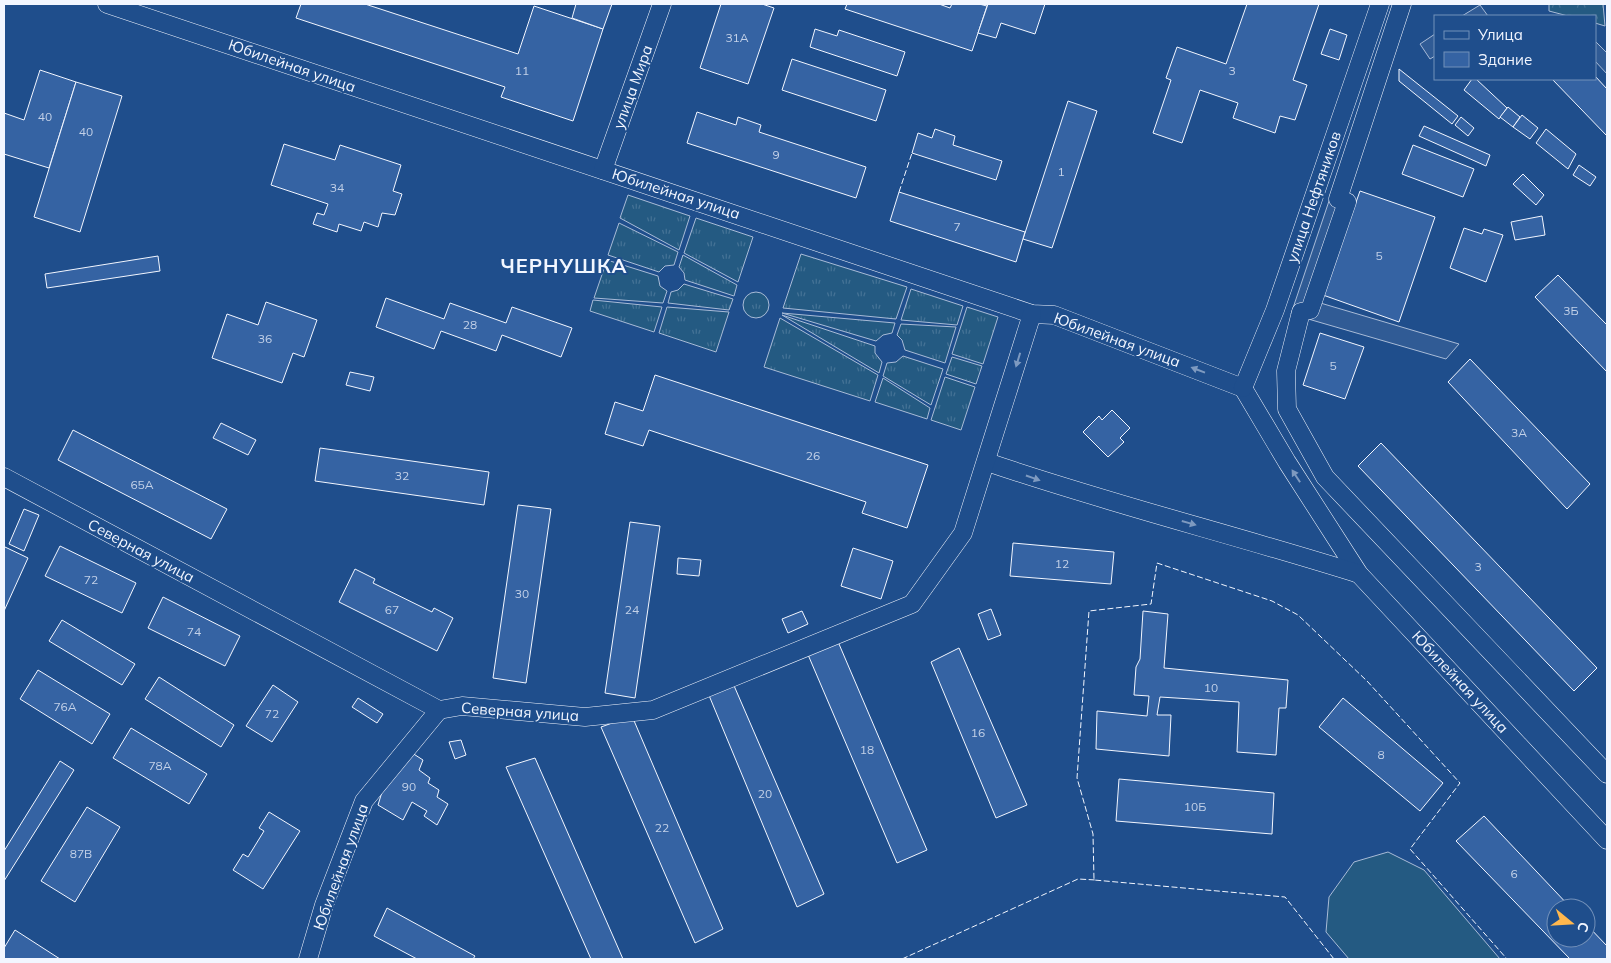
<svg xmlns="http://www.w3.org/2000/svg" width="1611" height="963" viewBox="0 0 1611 963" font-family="Mulish,sans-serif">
  <defs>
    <pattern id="grass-tufts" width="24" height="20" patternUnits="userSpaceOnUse" patternTransform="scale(1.25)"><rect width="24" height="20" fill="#245a82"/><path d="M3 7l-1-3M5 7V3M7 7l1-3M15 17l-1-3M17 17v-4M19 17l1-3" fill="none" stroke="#447295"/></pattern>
    <pattern id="park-crowns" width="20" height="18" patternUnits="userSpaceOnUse" patternTransform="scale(1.25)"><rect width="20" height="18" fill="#245a82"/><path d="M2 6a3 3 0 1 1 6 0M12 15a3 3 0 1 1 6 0" fill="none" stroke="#447295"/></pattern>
  </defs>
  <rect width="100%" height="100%" fill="#1f4e8c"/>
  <g fill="url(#grass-tufts)" stroke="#a8bbd7">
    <path d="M628 195 690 216 679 250 620 218Z"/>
    <path d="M696 218 753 237 738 282 684 253Z"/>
    <path d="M619 223 678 252 674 265 665 266 659 272 608 255Z"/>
    <path d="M801 254 907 287 896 319 783 308Z"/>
    <path d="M683 255 737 285 734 296 685 280 684 273 679 267Z"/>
    <path d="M607 260 658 276 660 286 667 291 663 303 594 298Z"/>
    <path d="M684 284 733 299 729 310 668 303 671 292 678 290Z"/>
    <path d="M911 289 963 306 957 325 901 320Z"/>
    <circle cx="756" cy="305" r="13"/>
    <path d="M593 300 662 307 654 332 590 311Z"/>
    <path d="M667 307 729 312 716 352 659 333Z"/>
    <path d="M967 307 998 317 983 364 952 354Z"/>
    <path d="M782 313 895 323 892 333 883 335 876 341Z"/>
    <path d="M782 315 875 346V353L882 362 879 373Z"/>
    <path d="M780 318 878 375 870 401 764 367Z"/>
    <path d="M901 324 956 327 945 363 905 350 902 340 897 335Z"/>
    <path d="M903 356 943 369 931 405 883 376 887 363 896 362Z"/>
    <path d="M952 357 982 366 976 384 946 374Z"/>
    <path d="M945 377 975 387 961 430 931 420Z"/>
    <path d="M883 378 930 408 927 419 875 402Z"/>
  </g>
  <path fill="url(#park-crowns)" stroke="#a8bbd7" d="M1549 4H1603L1605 26 1595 23V16H1568L1549 11Z"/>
  <path fill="#245a82" stroke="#a8bbd7" d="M1388 852 1424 870 1500 959H1349L1326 932 1329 897 1354 862Z"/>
  <g fill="#305b95" stroke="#a8bbd7">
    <path d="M1480 5 1488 16H1462Z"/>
    <path d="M1435 34V56L1430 59 1420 44Z"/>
    <path d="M1595 41 1607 53V74L1595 61Z"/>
    <path d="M1330 198 1349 204 1317 302 1459 344 1446 359 1291 314Z"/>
  </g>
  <g fill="#3563a3" stroke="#f2f6ff">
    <path d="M301 4H365L518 54 534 6 603 29 573 121 501 97 505 87 296 18Z"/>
    <path d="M576 4H612L603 29 572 18Z"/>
    <path d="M721 4H762L774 8 748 84 700 68Z"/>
    <path d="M847 4H939L950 8 952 4H979L987 6 972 51 845 9Z"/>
    <path d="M988 4H1045L1035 34 1001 23 996 38 978 33Z"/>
    <path d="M1247 4H1319L1293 80 1307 85 1295 120 1280 116 1275 133 1233 118 1238 103 1200 90 1182 143 1153 133 1171 80 1166 78 1177 47 1226 64Z"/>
    <path d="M815 29 837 36 839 30 905 52 897 76 810 47Z"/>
    <path d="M1330 29 1347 35 1339 60 1321 54Z"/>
    <path d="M792 59 886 90 876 121 782 90Z"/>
    <path d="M1399 69 1458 116 1452 124 1399 81Z"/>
    <path d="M40 70 76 82 49 168 4 154V113L24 120Z"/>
    <path d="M1595 76 1607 89V136L1552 79H1595Z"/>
    <path d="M1472 79H1476L1507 108 1499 119 1464 90Z"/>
    <path d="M76 82 122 96 80 232 34 217Z"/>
    <path d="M1068 101 1097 111 1052 248 1023 239Z"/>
    <path d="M1508 107 1520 117 1513 127 1500 117Z"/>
    <path d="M697 112 736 125 738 117 761 125 759 132 866 167 856 198 687 143Z"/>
    <path d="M1522 115 1538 128 1530 139 1513 127Z"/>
    <path d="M1461 117 1474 128 1468 136 1455 125Z"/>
    <path d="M1424 126 1490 155 1486 166 1419 136Z"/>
    <path d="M935 129 955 136 953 145 1002 161 996 180 912 153 918 133 932 138Z"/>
    <path d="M1546 129 1576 154 1568 169 1536 143Z"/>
    <path d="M284 144 335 160 340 145 401 165 393 191 402 194 395 215 382 213 378 227 364 222 361 231 339 224 337 232 313 224 317 213 324 215 328 204 271 185Z"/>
    <path d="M1413 145 1474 169 1463 197 1402 174Z"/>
    <path d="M1579 165 1596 177 1590 186 1573 175Z"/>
    <path d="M1523 174 1544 195 1536 205 1513 184Z"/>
    <path d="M1360 191 1435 217 1399 322 1323 295Z"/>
    <path d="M899 192 1025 232 1016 262 890 221Z"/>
    <path d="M1542 216 1545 235 1515 240 1511 222Z"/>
    <path d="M1464 228 1482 234 1484 229 1503 235 1486 282 1450 268Z"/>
    <path d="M158 256 160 271 47 288 45 274Z"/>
    <path d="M1558 275 1607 325V372L1535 297Z"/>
    <path d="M386 298 444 319 450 303 506 323 512 307 572 328 561 357 502 335 496 351 441 331 434 349 376 327Z"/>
    <path d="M266 302 317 320 304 357 293 353 282 383 212 358 227 314 258 325Z"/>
    <path d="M1320 333 1364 347 1345 399 1303 385Z"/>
    <path d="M1470 359 1590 484 1567 509 1448 382Z"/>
    <path d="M350 372 374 377 370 391 346 385Z"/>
    <path d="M655 375 928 465 907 528 862 513 866 502 649 430 643 446 605 434 615 402 643 411Z"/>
    <path d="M1112 410 1130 428 1120 438 1124 442 1108 457 1083 432 1099 416 1102 420Z"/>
    <path d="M221 423 256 440 248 455 213 438Z"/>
    <path d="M73 430 227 509 211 539 58 460Z"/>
    <path d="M1381 443 1597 668 1574 691 1358 466Z"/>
    <path d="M320 448 489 472 484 505 315 481Z"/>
    <path d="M518 505 551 509 526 683 493 678Z"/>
    <path d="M24 509 39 515 24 551 9 544Z"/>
    <path d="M630 522 660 526 635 698 605 693Z"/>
    <path d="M1013 543 1114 552 1111 584 1010 576Z"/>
    <path d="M60 546 136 583 122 613 45 576Z"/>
    <path d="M5 547 28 558 4 611V549Z"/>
    <path d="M853 548 893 561 881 599 841 586Z"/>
    <path d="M678 558 701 560 699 576 677 574Z"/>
    <path d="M355 569 375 579 373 583 432 612 434 608 453 618 437 651 339 602Z"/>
    <path d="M163 597 240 636 225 666 148 628Z"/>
    <path d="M991 609 1001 635 988 640 978 614Z"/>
    <path d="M802 611 808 624 788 633 782 619Z"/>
    <path d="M1143 611 1168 614 1164 668 1288 680 1286 708H1279L1276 755 1237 752 1239 702 1160 697 1157 715H1171L1169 756 1096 749 1097 711 1147 716 1149 696 1134 695 1136 667 1140 659Z"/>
    <path d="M62 620 135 664 122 685 49 641Z"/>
    <path d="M836 637 927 850 897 863 806 650Z"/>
    <path d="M959 648 1027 805 996 818 931 662Z"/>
    <path d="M38 670 110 714 92 744 20 699Z"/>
    <path d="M159 677 234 725 221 747 145 699Z"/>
    <path d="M732 681 824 894 797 907 708 693Z"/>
    <path d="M273 685 298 702 272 742 246 726Z"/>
    <path d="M358 698 383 714 377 723 352 707Z"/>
    <path d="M1343 698 1443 783 1420 811 1319 727Z"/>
    <path d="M632 716 723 929 695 943 601 727Z"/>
    <path d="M131 728 207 774 189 804 113 758Z"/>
    <path d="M461 740 466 755 455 759 449 742Z"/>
    <path d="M409 751 423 760 419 770 430 778 428 783 439 790 437 797 448 804 437 825 424 816 427 811 412 802 403 820 378 805 386 779Z"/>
    <path d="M535 758 623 959H591L506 767Z"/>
    <path d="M60 761 74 770 4 881V851Z"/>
    <path d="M1119 779 1274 793 1272 834 1116 821Z"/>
    <path d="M87 807 120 827 75 902 41 881Z"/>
    <path d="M269 812 300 831 263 889 233 870 243 854 248 857 264 831 259 828Z"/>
    <path d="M1484 816 1571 908H1556V938H1586V924L1607 946V959H1570L1456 841Z"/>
    <path d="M387 908 475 956 473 959H417L374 936Z"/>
    <path d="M15 930 60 959H4V948Z"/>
  </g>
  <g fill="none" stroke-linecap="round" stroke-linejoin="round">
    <defs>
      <g id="minor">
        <path d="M107 4 1032 314 1054 315 1243 388"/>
        <path d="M1402 4 1338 199 1347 202 1310 310 1301 312 1286 371 1287 409 1325 477 1607 774"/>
        <path d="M603 170 662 4"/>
        <path d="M1243 388 1287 462 1359 574 1607 840"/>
        <path d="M1243 388 1275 310 1380 4"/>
        <path d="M987 462C1110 504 1235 535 1359 574"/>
        <path d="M4 477 439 710 462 706 585 717 653 710 912 604 963 533 1032 314"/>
        <path d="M308 959 324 905 364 801 439 710"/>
      </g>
    </defs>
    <use href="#minor" stroke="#f2f6ff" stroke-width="19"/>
    <use href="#minor" stroke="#1f4e8c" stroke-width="18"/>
    <g stroke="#f2f6ff" stroke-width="1" stroke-dasharray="6 2.5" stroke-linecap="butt">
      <path d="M899 192 912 153"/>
      <path d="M902 959 1078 879 1096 880"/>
      <path d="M1334 959 1285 897 1094 880 1093 834 1077 778 1089 611 1151 604 1157 563 1272 601 1298 615 1367 681 1460 783 1410 849 1507 959"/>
    </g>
  </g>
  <defs><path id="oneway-solid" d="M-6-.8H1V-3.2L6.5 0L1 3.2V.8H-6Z" transform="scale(1.25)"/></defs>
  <g fill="#7e9ac0">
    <use href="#oneway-solid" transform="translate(1018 360) rotate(107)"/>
    <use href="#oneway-solid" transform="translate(1198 370) rotate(-159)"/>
    <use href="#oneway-solid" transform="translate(1296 476) rotate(-123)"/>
    <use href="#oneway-solid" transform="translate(1033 478) rotate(19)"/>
    <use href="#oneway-solid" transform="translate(1189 523) rotate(16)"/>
  </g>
  <g text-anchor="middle" stroke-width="4" stroke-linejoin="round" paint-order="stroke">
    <g font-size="12" fill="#c3d1e8">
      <text x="737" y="42">31А</text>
      <text x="522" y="75">11</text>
      <text x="1232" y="75">3</text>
      <text x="45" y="121">40</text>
      <text x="86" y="136">40</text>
      <text x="776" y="159">9</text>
      <text x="1061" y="176">1</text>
      <text x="337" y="192">34</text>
      <text x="957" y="231">7</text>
      <text x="1379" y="260">5</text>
      <text x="1571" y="315">3Б</text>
      <text x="470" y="329">28</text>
      <text x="265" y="343">36</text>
      <text x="1333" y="370">5</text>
      <text x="1519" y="437">3А</text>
      <text x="813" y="460">26</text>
      <text x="402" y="480">32</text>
      <text x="142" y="489">65А</text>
      <text x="1062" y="568">12</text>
      <text x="1478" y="571">3</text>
      <text x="91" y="584">72</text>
      <text x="522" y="598">30</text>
      <text x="392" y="614">67</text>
      <text x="632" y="614">24</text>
      <text x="194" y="636">74</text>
      <text x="1211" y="692">10</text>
      <text x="65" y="711">76А</text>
      <text x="272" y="718">72</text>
      <text x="978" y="737">16</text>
      <text x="867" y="754">18</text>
      <text x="1381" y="759">8</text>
      <text x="160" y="770">78А</text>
      <text x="409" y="791">90</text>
      <text x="765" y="798">20</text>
      <text x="1195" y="811">10Б</text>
      <text x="662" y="832">22</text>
      <text x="81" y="858">87В</text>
      <text x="1514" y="878">6</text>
    </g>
    <g font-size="15" fill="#f2f6ff" stroke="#1f4e8c">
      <text transform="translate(292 66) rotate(19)" y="5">Юбилейная улица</text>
      <text transform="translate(633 87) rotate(-70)" y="5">улица Мира</text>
      <text transform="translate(676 194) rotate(18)" y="5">Юбилейная улица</text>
      <text transform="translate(1314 197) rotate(-71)" y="5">улица Нефтяников</text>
      <text transform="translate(1117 340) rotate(20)" y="5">Юбилейная улица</text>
      <text transform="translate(141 551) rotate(28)" y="5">Северная улица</text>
      <text transform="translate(1460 682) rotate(47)" y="5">Юбилейная улица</text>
      <text transform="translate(520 712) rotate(4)" y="5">Северная улица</text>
      <text transform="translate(341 867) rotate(-70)" y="5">Юбилейная улица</text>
    </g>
    <g font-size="20" font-weight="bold" letter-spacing="1" fill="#f2f6ff" stroke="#1f4e8c">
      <text x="564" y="273">ЧЕРНУШКА</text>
    </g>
  </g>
  <rect width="1611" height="963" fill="none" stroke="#f2f6ff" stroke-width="10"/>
  <rect x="1434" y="15" width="162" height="65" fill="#1f4e8c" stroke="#7391ba"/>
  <rect x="1444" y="31" width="25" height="8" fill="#1f4e8c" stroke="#7391ba"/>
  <text x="1478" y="40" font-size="15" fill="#f2f6ff">Улица</text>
  <rect x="1444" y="52" width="25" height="15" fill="#3563a3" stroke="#7391ba"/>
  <text x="1478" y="65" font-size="15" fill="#f2f6ff">Здание</text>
  <g transform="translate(1571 923) rotate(108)"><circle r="24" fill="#1f4e8c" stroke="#7391ba"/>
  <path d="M0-4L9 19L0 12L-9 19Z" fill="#ffb74d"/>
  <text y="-8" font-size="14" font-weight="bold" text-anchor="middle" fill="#f2f6ff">С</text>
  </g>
</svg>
